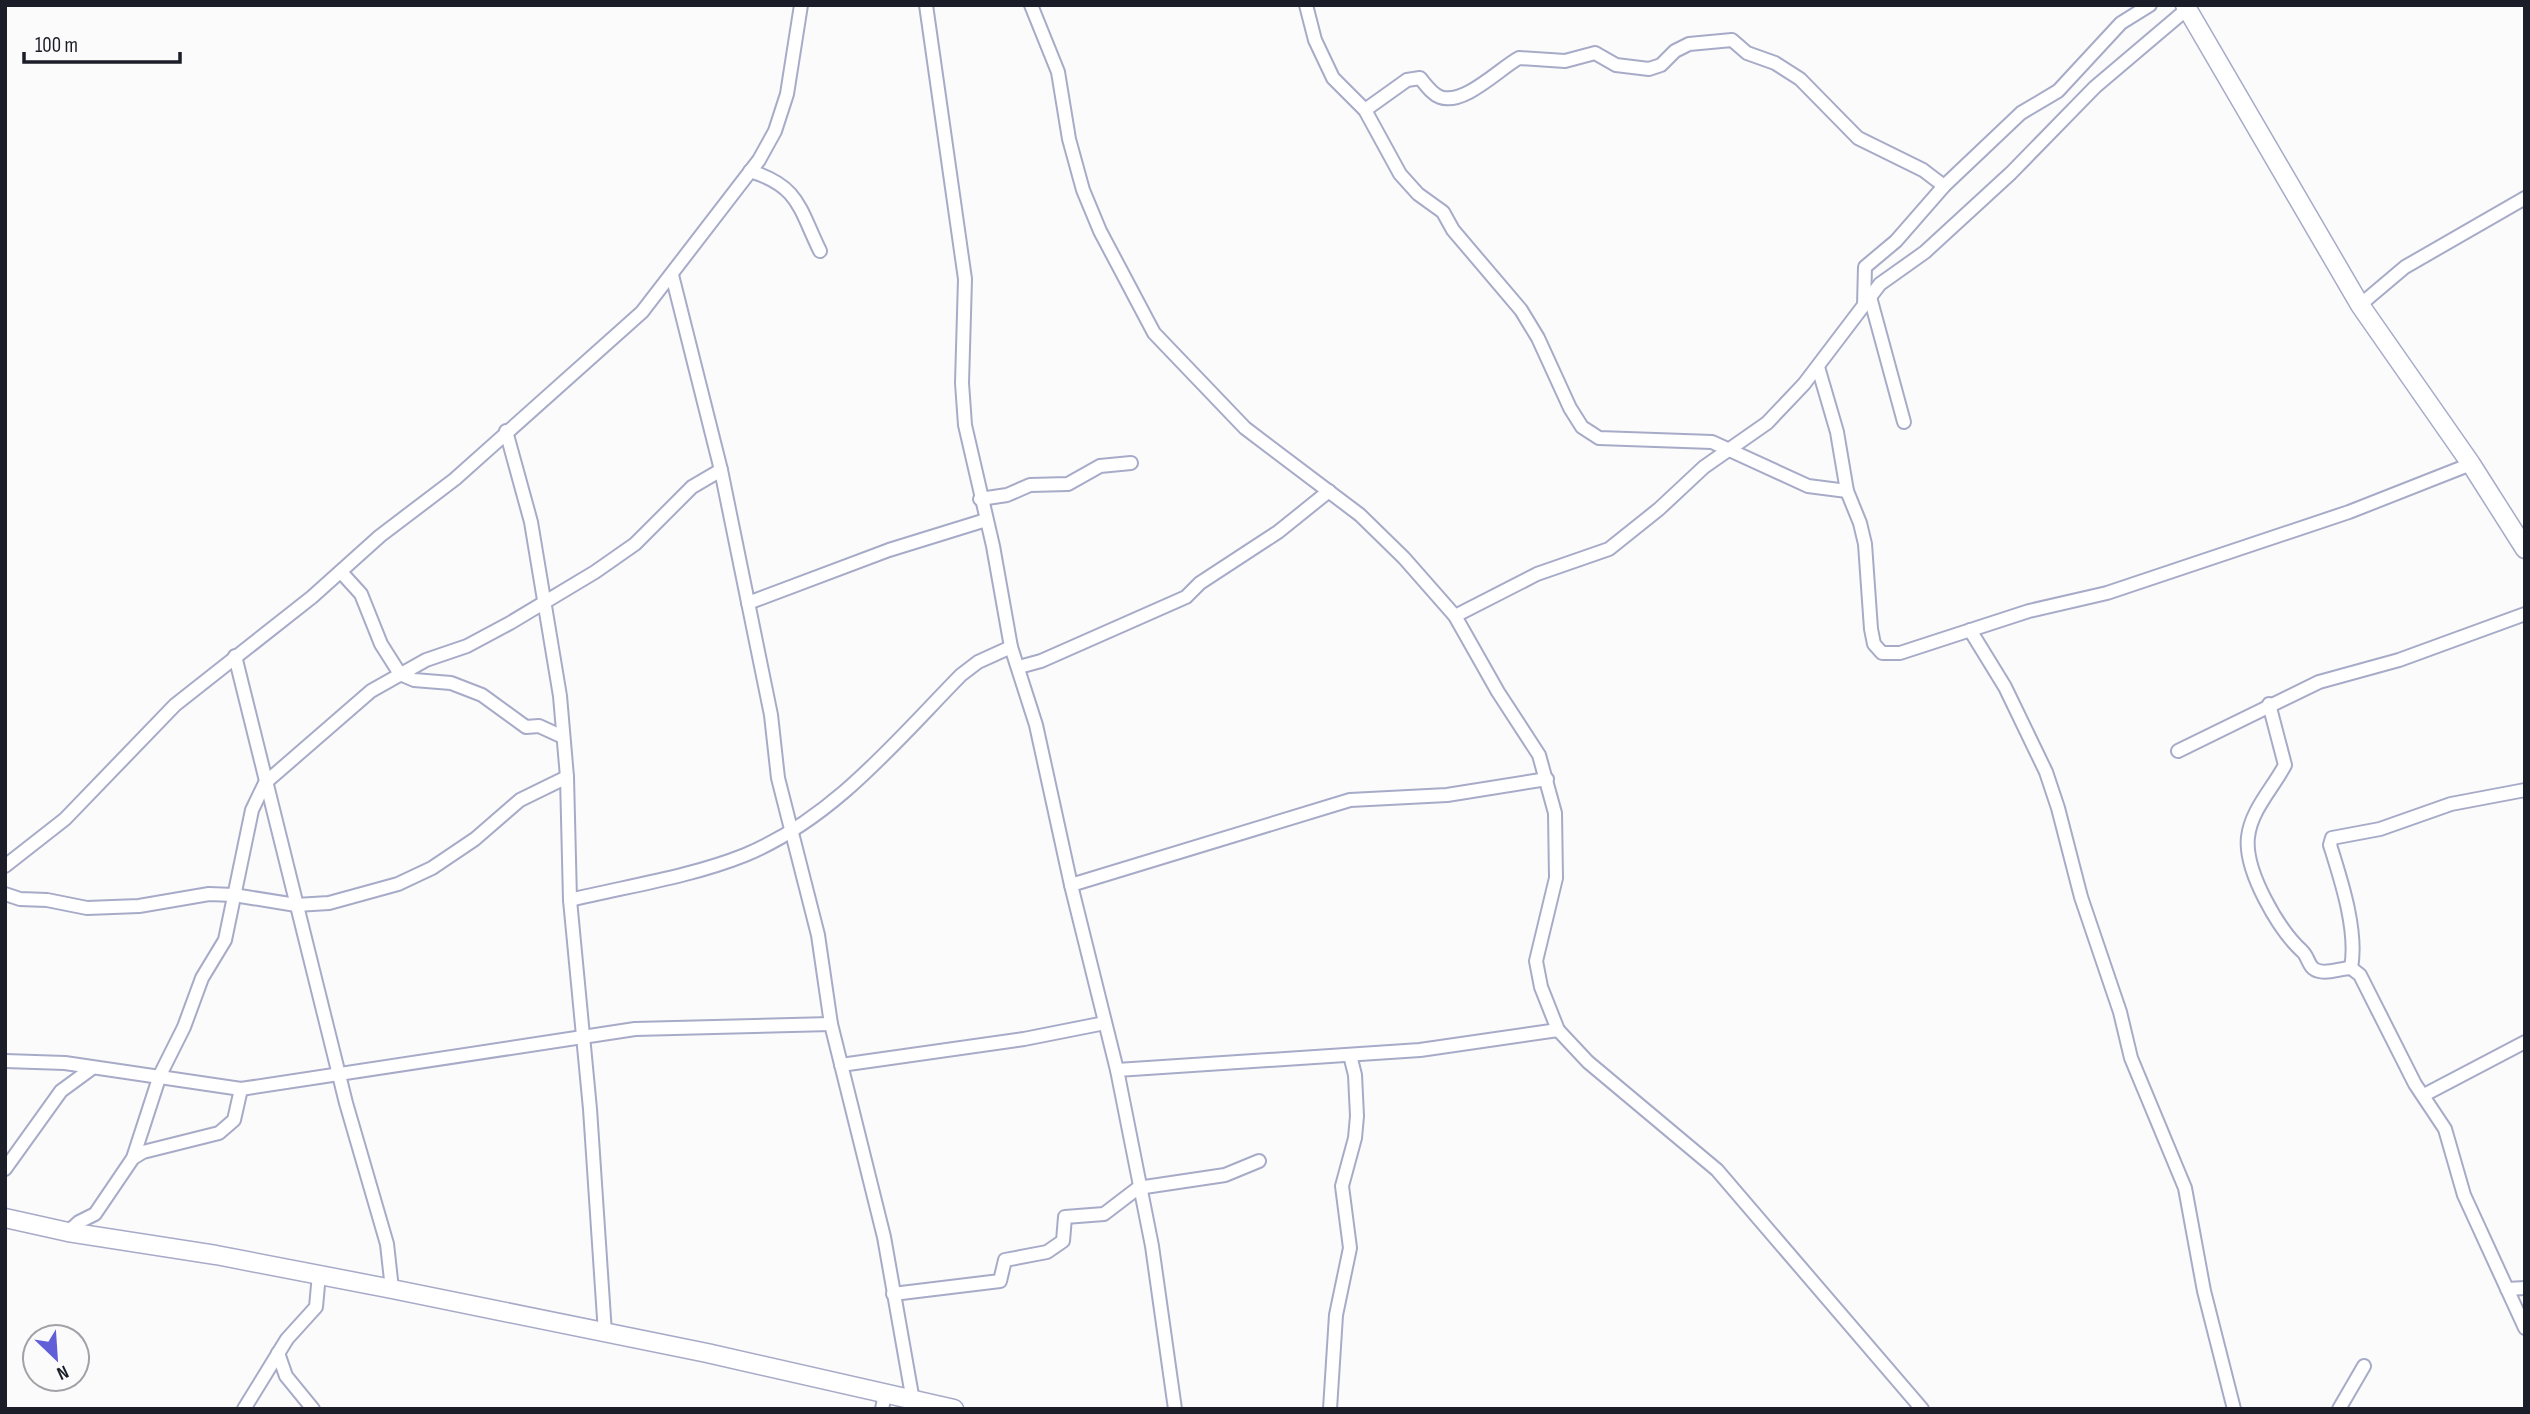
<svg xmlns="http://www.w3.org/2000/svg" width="2530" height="1414" viewBox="0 0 2530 1414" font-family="'Sofia Sans Condensed',sans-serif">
  <rect width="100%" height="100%" fill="#fbfbfb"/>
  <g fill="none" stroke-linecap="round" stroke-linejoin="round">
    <defs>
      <g id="minor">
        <path d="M926 5 965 279 962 383 965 425 993 546 1011 647 1036 725 1071 885 1117 1070 1152 1246 1175 1409"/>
        <path d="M1031 5 1058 72 1069 139 1083 190 1100 231 1154 333 1245 428 1360 515 1404 558 1455 616 1498 692 1539 755 1555 813 1556 878 1536 961 1541 987 1558 1030 1588 1062 1717 1170 1922 1409"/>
        <path d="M1306 5 1315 40 1333 78 1365 110 1400 174 1418 194 1443 212 1453 230 1521 310 1538 338 1570 408 1582 427 1599 438 1712 442 1808 486 1847 491"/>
        <path d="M1365 110 1407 80 1420 78C1426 85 1432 94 1440 97 1464 106 1500 68 1519 58L1565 61 1595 53 1616 65 1649 69 1661 65 1675 51 1689 44 1732 40 1747 53 1775 63 1800 79 1858 138 1923 170 1944 186"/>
        <path d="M750 171C799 186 799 208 820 251"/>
        <path d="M672 275 721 470 771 715 778 778 818 935 831 1024 884 1237 913 1401"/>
        <path d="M1870 297 1904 422"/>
        <path d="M1864 305 1865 267 1896 241 1944 186 2021 113 2058 91 2121 23 2150 5"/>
        <path d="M2360 305 2405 267 2525 198"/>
        <path d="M1818 367 1837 432 1847 491 1860 523 1865 544 1871 629 1874 644 1882 653H1900L2029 611 2107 593 2349 512 2471 464"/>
        <path d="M506 431 531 522 560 696 567 777 570 900 590 1109 605 1333"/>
        <path d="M980 499 1007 495 1030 485 1068 484 1100 466 1131 463"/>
        <path d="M341 572 361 594 381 644 400 674 414 680 451 683 482 695 526 727 539 726 563 737"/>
        <path d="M748 603 889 550 986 520"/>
        <path d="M1455 616 1537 574 1609 549 1659 509 1704 467 1767 423 1804 384 1880 284 1925 252 2011 173 2095 87 2187 9"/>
        <path d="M1970 630 2005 687 2046 772 2058 808 2081 897 2120 1012 2131 1058 2185 1188 2204 1291 2234 1409"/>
        <path d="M235 656 346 1103 387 1244 392 1289"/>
        <path d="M1019 667 1041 661 1186 597 1200 583 1278 532 1329 491"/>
        <path d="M2269 704 2285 765C2273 788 2251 810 2248 837 2244 871 2279 930 2302 951 2309 957 2308 969 2319 971 2328 974 2341 968 2351 968L2360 975 2415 1084 2445 1129 2464 1195 2525 1328"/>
        <path d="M2178 751 2319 682 2399 660 2525 614"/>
        <path d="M5 866 65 819 175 705 312 597 380 536 455 479 642 312 759 160 775 131 787 94 801 5"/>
        <path d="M1071 885 1350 800 1447 795 1547 779"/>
        <path d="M5 894 20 899 47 900 87 908 139 906 209 894 234 895 296 905 329 903 398 884 432 868 475 839 520 800 567 777"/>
        <path d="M570 900C628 886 690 877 745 855 834 818 896 741 961 675L978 662 1011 647"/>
        <path d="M2351 968C2358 931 2341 880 2330 845L2332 838 2380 829 2451 804 2525 790"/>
        <path d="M5 1061 65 1063 241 1089 635 1029 831 1024"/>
        <path d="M841 1065 1024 1039 1105 1023"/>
        <path d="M1117 1070 1420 1050 1558 1030"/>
        <path d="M2424 1095 2525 1042"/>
        <path d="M133 1158 143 1152 219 1133 234 1120 241 1089"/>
        <path d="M5 1169 61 1091 91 1069"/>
        <path d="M68 1232 79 1222 95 1214 133 1158 160 1075 184 1027 202 978 225 940 252 810 265 783 371 691 426 660 467 646 510 623 595 572 635 544 692 487 721 470"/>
        <path d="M2507 1289 2525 1288"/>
        <path d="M893 1294 1000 1281 1005 1260 1047 1252 1063 1241 1065 1217 1104 1214 1138 1188 1225 1175 1259 1161"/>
        <path d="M278 1353 286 1376 313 1409"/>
        <path d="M244 1409 287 1339 316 1307 319 1274"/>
        <path d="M882 1409 885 1394"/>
        <path d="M1330 1409 1336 1315 1350 1248 1342 1186 1355 1138 1357 1116 1355 1075 1350 1055"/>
        <path d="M2339 1409 2364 1366"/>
      </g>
      <g id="secondary">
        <path d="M2185 5 2360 305 2471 464 2525 549"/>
        <path d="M5 1218 68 1232 216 1255 392 1289 707 1353 954 1409"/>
      </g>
    </defs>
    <use href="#minor" stroke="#a7abc8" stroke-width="16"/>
    <use href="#secondary" stroke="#a7abc8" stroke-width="21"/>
    <use href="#minor" stroke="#fff" stroke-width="12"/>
    <use href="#secondary" stroke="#fff" stroke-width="18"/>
  </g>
  <rect width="2530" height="1414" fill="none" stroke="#1b1d28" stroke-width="14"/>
  <g transform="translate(56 1358) rotate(155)"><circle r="33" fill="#fbfbfb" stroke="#a1a2a7" stroke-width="2"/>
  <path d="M0-5L12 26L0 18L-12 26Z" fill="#605fd8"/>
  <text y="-10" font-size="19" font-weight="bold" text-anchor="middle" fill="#1b1d28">N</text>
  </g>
  <path d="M24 52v10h156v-10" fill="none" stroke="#1b1d28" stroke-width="3.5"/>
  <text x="35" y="52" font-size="21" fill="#1b1d28" stroke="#fbfbfb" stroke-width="5" paint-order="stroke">100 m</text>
</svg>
